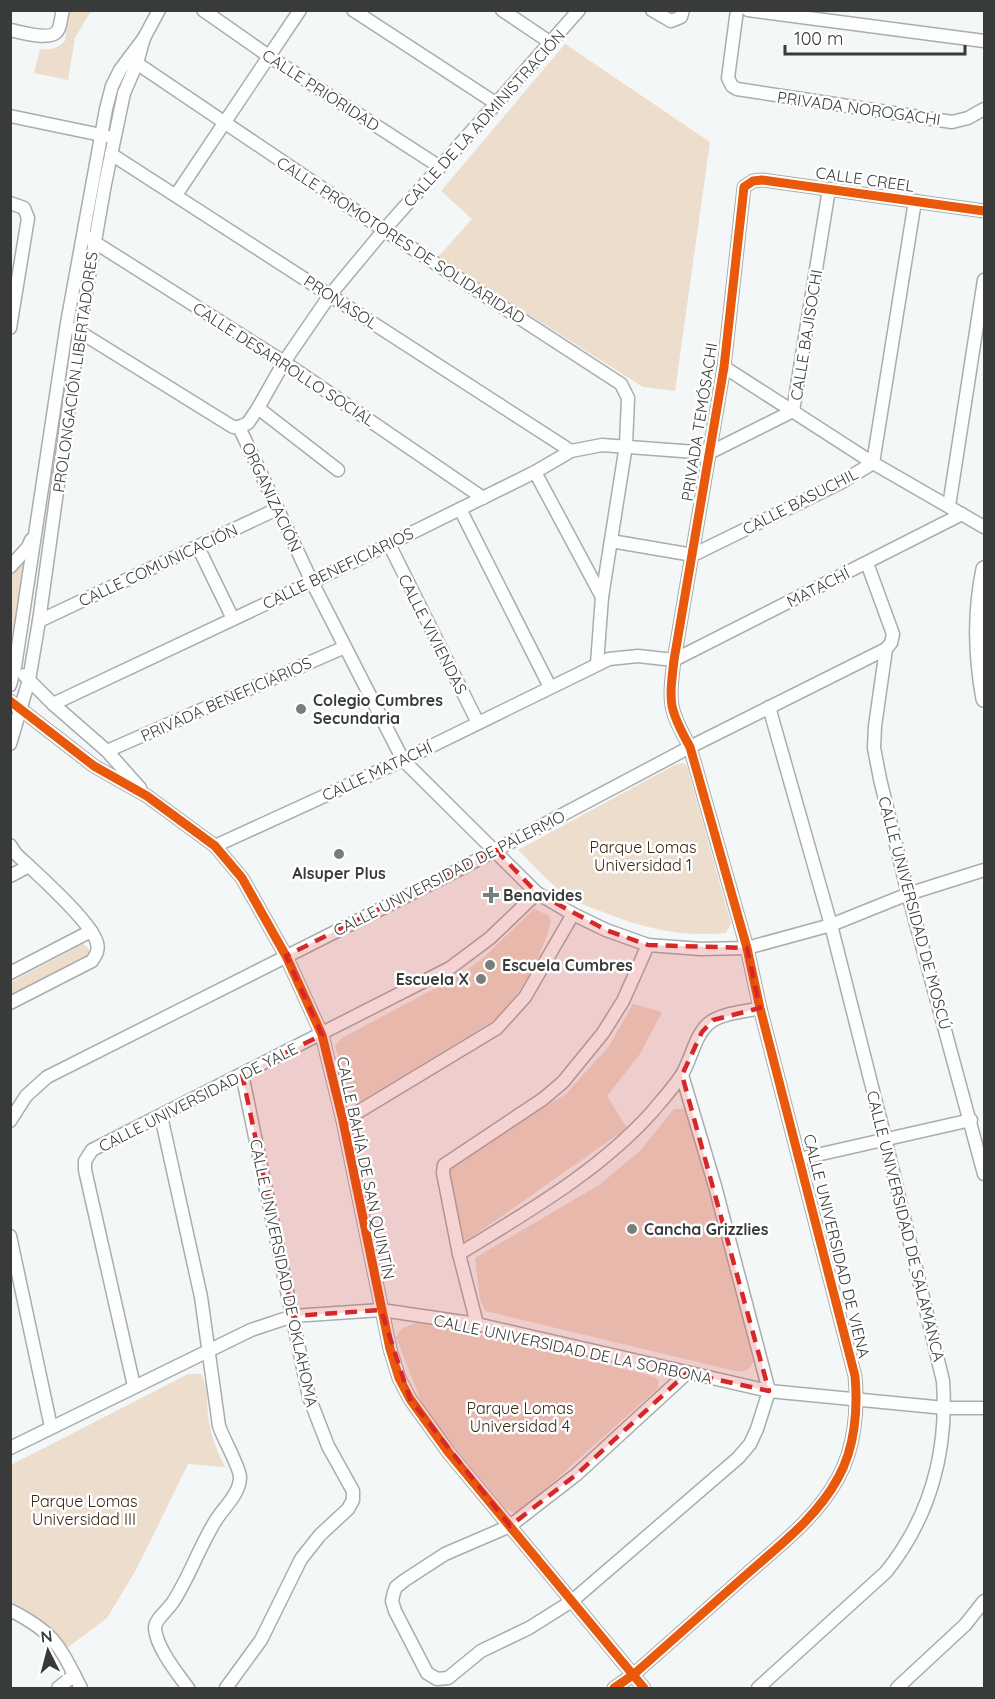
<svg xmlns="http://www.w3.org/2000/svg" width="995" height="1699" viewBox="0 0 995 1699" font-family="Quicksand,sans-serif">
  <rect width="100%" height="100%" fill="#f4f7f7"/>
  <g fill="#ecddcc">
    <path d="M68 11H91L75 38 68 80 34 73 40 49C50 51 57 48 65 41Z"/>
    <path d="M565 44 710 142 675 391 643 387 438 257 472 219 441 191Z"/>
    <path d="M26 561 16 629 11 635 10 575Z"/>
    <path d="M683 763 687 766 731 923 726 933C680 937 646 929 603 912 592 908 579 904 569 897 550 884 534 866 518 850L675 765Z"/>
    <path d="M534 909 548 915 551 922C540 961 522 993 493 1021L363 1100 355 1103 350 1098 335 1046 342 1038 462 974 484 957Z"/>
    <path d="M83 944 88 948 90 955 87 960 11 1000V982Z"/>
    <path d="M633 1004 662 1012 640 1054 607 1096 627 1128 462 1244 448 1175 452 1163 566 1094 609 1046Z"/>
    <path d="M674 1109H684L689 1114 753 1354C755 1368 747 1373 735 1371L485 1311 480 1299 475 1258 599 1185 639 1152Z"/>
    <path d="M416 1323 461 1330 649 1375 659 1380 657 1389 524 1508 514 1513 505 1508 432 1420 421 1401 396 1337 401 1329Z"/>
    <path d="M188 1374H201C209 1387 206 1406 209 1421 211 1437 218 1453 225 1467L188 1464 137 1568 107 1618 67 1648 50 1626 11 1601V1465Z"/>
  </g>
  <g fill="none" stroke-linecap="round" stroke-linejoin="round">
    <defs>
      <g id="minor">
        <path d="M203 10 270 57 440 167"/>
        <path d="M353 10 497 104"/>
        <path d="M502 10 551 43"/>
        <path d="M652 10 671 21 681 17 683 10"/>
        <path d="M737 10 728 78 732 86 737 89 952 122 968 118 984 109"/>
        <path d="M748 10 984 41"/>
        <path d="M10 30C21 32 52 42 58 30 61 25 61 16 63 10"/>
        <path d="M129 58 384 230 621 384 628 398 626 445 602 597 597 664"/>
        <path d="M10 116 106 136"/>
        <path d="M111 154 571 451"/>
        <path d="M176 195 300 10"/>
        <path d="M10 203 24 208 28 218 10 328"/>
        <path d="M88 238 284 362 483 498"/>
        <path d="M75 329 233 427H239"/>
        <path d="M724 367 873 463 984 527"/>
        <path d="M258 408 338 470"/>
        <path d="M239 427 312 582 403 760 537 893 573 914 606 930 648 945 701 949 747 948 831 925 908 894 984 870"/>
        <path d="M239 427 248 423 258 408 284 362 330 295 384 230 579 10"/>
        <path d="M535 472 602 597"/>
        <path d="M949 506 984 280"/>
        <path d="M460 509 550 687"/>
        <path d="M611 541 693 555 840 483 873 463 915 201"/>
        <path d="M389 544 478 723"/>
        <path d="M198 547 233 619"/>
        <path d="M10 567 28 547 31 540"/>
        <path d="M39 621 277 509"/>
        <path d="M886 649 875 726 874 748 880 779 908 894 984 1174"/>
        <path d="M674 660 962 514"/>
        <path d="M24 675 53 704 107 751 140 788"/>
        <path d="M10 685 15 667 67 323 106 109 112 86 120 70 144 38 159 10"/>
        <path d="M10 701 94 766 147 796 215 846 242 878 286 956 322 1035 343 1121 390 1349 399 1378 410 1399 449 1453 644 1688"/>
        <path d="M53 704 312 582 535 472 571 451 602 445 709 453 793 411 829 189"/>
        <path d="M10 744 29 680 39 621 79 333 105 184 124 93 137 63 144 38"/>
        <path d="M107 751 345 647"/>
        <path d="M10 845 16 854C34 871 92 922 97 943 99 950 96 955 92 961L10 1003"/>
        <path d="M215 846 403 760 609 659 638 656 674 660"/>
        <path d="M10 876 29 866"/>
        <path d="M10 973 91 931"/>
        <path d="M682 1075 715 1186 769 1391 757 1429 750 1444 738 1458 572 1601 529 1628 481 1651 448 1678 437 1679 427 1673 395 1611 392 1601 394 1592 396 1587 405 1580 445 1554 510 1526 577 1474 687 1373"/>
        <path d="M161 1116 201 1297 219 1426C223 1438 240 1468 240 1477 240 1494 224 1507 216 1520 199 1547 190 1576 173 1602 168 1610 155 1619 155 1628 156 1647 177 1673 188 1688"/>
        <path d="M10 1121 26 1096 47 1077 462 868 690 747 886 649 891 643 893 634 867 563"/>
        <path d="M343 1121 497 1028 525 997 573 914"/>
        <path d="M799 1159 971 1120"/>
        <path d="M10 1236 51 1427"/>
        <path d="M459 1254C527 1212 598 1172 652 1112 662 1100 673 1088 681 1076 691 1061 694 1037 708 1024 720 1013 745 1012 760 1008"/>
        <path d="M477 1324 459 1254 443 1173 444 1165 543 1099 563 1082 603 1033 623 1001 648 945"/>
        <path d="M134 1386 85 1170V1161L92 1150 450 968 490 938 537 893"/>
        <path d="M10 1448 251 1330 293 1316 381 1310 477 1324 769 1391 945 1408H984"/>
        <path d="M10 1610C55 1633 59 1645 81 1688"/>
        <path d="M58 1688 74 1675"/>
        <path d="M226 1688 261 1640 301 1559 320 1535 348 1509 353 1500V1491L328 1446 309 1397 242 1074"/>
        <path d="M614 1688 633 1675C671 1641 709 1608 747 1574 780 1545 817 1517 838 1478 855 1448 858 1409 855 1376L760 1008 747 948 690 747C668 708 669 703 674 660L724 367 744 187 753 181 762 180 984 211"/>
        <path d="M758 1688 886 1572C930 1517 948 1451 943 1381L885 1138 831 925 769 707"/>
        <path d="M897 1688 965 1625 984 1601"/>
      </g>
      <path id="major" d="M984 569C975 612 976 655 984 699"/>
    </defs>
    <use href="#minor" stroke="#abadad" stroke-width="15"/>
    <use href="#major" stroke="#abadad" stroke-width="18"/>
    <use href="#minor" stroke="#fdfefe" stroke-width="12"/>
    <use href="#major" stroke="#fdfefe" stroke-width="15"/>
    <defs>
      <g id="cycleway">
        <path d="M10 701 94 766 147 796 215 846 242 878 286 956 322 1035 343 1121 390 1349 399 1378 410 1399 449 1453 644 1688"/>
        <path d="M614 1688 633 1675C671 1641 709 1608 747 1574 780 1545 817 1517 838 1478 855 1448 858 1409 855 1376L760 1008 747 948 690 747C668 708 669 703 674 660L724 367 744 187 753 181 762 180 984 211"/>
      </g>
    </defs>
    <use href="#cycleway" stroke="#fff" stroke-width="13"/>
    <use href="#cycleway" stroke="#e8590c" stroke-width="9"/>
  </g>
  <path fill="#d62828" fill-opacity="0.2" stroke="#d62828" stroke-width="4.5" stroke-dasharray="12 8" stroke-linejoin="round" d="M496 850 537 893 606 930 648 945 747 948 760 1008 713 1020 702 1032 682 1075 769 1391 687 1373 577 1474 510 1526 410 1399 381 1310 293 1316 242 1074 322 1035 286 956Z"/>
  <g fill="#7a7d7d" stroke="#fff" stroke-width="2">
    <circle cx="301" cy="709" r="6"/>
    <circle cx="339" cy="854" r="6"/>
    <path d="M488 886h6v6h6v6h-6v6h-6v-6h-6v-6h6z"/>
    <circle cx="490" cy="965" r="6"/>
    <circle cx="481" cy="979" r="6"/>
    <circle cx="632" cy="1229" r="6"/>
  </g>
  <g text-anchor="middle" stroke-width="5" stroke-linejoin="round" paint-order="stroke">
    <g font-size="16" fill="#393b3b" stroke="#fff">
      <text transform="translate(321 90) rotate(33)" y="6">CALLE PRIORIDAD</text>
      <text transform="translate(859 108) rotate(8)" y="6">PRIVADA NOROGACHI</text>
      <text transform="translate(484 118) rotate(-48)" y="6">CALLE DE LA ADMINISTRACIÓN</text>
      <text transform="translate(865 179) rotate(8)" y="6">CALLE CREEL</text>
      <text transform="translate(401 240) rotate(33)" y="6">CALLE PROMOTORES DE SOLIDARIDAD</text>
      <text transform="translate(341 302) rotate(33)" y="6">PRONASOL</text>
      <text transform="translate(806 335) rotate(-81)" y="6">CALLE BAJISOCHI</text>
      <text transform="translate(284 364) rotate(33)" y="6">CALLE DESARROLLO SOCIAL</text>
      <text transform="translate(75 372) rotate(-82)" y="6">PROLONGACIÓN LIBERTADORES</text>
      <text transform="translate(699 422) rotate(-81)" y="6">PRIVADA TEMÓSACHI</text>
      <text transform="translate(272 497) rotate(65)" y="6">ORGANIZACIÓN</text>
      <text transform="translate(800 501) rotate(-27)" y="6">CALLE BASUCHIL</text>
      <text transform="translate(158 565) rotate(-25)" y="6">CALLE COMUNICACIÓN</text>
      <text transform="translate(338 568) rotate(-26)" y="6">CALLE BENEFICIARIOS</text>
      <text transform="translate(818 587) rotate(-27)" y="6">MATACHÍ</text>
      <text transform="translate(433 634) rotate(63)" y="6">CALLE VIVIENDAS</text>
      <text transform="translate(226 699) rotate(-24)" y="6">PRIVADA BENEFICIARIOS</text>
      <text transform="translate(377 771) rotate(-25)" y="6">CALLE MATACHÍ</text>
      <text transform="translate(449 873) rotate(-27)" y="6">CALLE UNIVERSIDAD DE PALERMO</text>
      <text transform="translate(915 913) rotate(75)" y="6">CALLE UNIVERSIDAD DE MOSCÚ</text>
      <text transform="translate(198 1097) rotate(-27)" y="6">CALLE UNIVERSIDAD DE YALE</text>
      <text transform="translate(366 1168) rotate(78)" y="6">CALLE BAHÍA DE SAN QUINTÍN</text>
      <text transform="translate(906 1226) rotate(76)" y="6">CALLE UNIVERSIDAD DE SALAMANCA</text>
      <text transform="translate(837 1246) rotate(76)" y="6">CALLE UNIVERSIDAD DE VIENA</text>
      <text transform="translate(284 1273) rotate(78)" y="6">CALLE UNIVERSIDAD DE OKLAHOMA</text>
      <text transform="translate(573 1349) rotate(12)" y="6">CALLE UNIVERSIDAD DE LA SORBONA</text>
    </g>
    <g font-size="16" font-weight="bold" fill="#393b3b" stroke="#fff" text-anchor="start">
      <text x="313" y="706">Colegio Cumbres<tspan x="313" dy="18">Secundaria</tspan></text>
      <text x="339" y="879" text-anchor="middle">Alsuper Plus</text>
      <text x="503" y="901">Benavides</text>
      <text x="502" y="971">Escuela Cumbres</text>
      <text x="469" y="985" text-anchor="end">Escuela X</text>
      <text x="644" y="1235">Cancha Grizzlies</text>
    </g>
    <g font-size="16" fill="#3b2811" stroke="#fff">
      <text x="643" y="853">Parque Lomas<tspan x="643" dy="18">Universidad 1</tspan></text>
      <text x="520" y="1414">Parque Lomas<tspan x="520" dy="18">Universidad 4</tspan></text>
      <text x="84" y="1507">Parque Lomas<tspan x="84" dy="18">Universidad III</tspan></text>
    </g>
  </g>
  <rect width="995" height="1699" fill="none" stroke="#393b3b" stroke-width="24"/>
  <g transform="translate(48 1651) rotate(354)" stroke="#ffffff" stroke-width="4.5" paint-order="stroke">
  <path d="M0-4.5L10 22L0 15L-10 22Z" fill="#393b3b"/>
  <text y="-9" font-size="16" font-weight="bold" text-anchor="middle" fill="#393b3b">N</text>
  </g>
  <path d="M785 45v9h180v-9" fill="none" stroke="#393b3b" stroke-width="3"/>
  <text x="794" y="45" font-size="18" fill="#393b3b" stroke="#ffffff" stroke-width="4.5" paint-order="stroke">100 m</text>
</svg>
